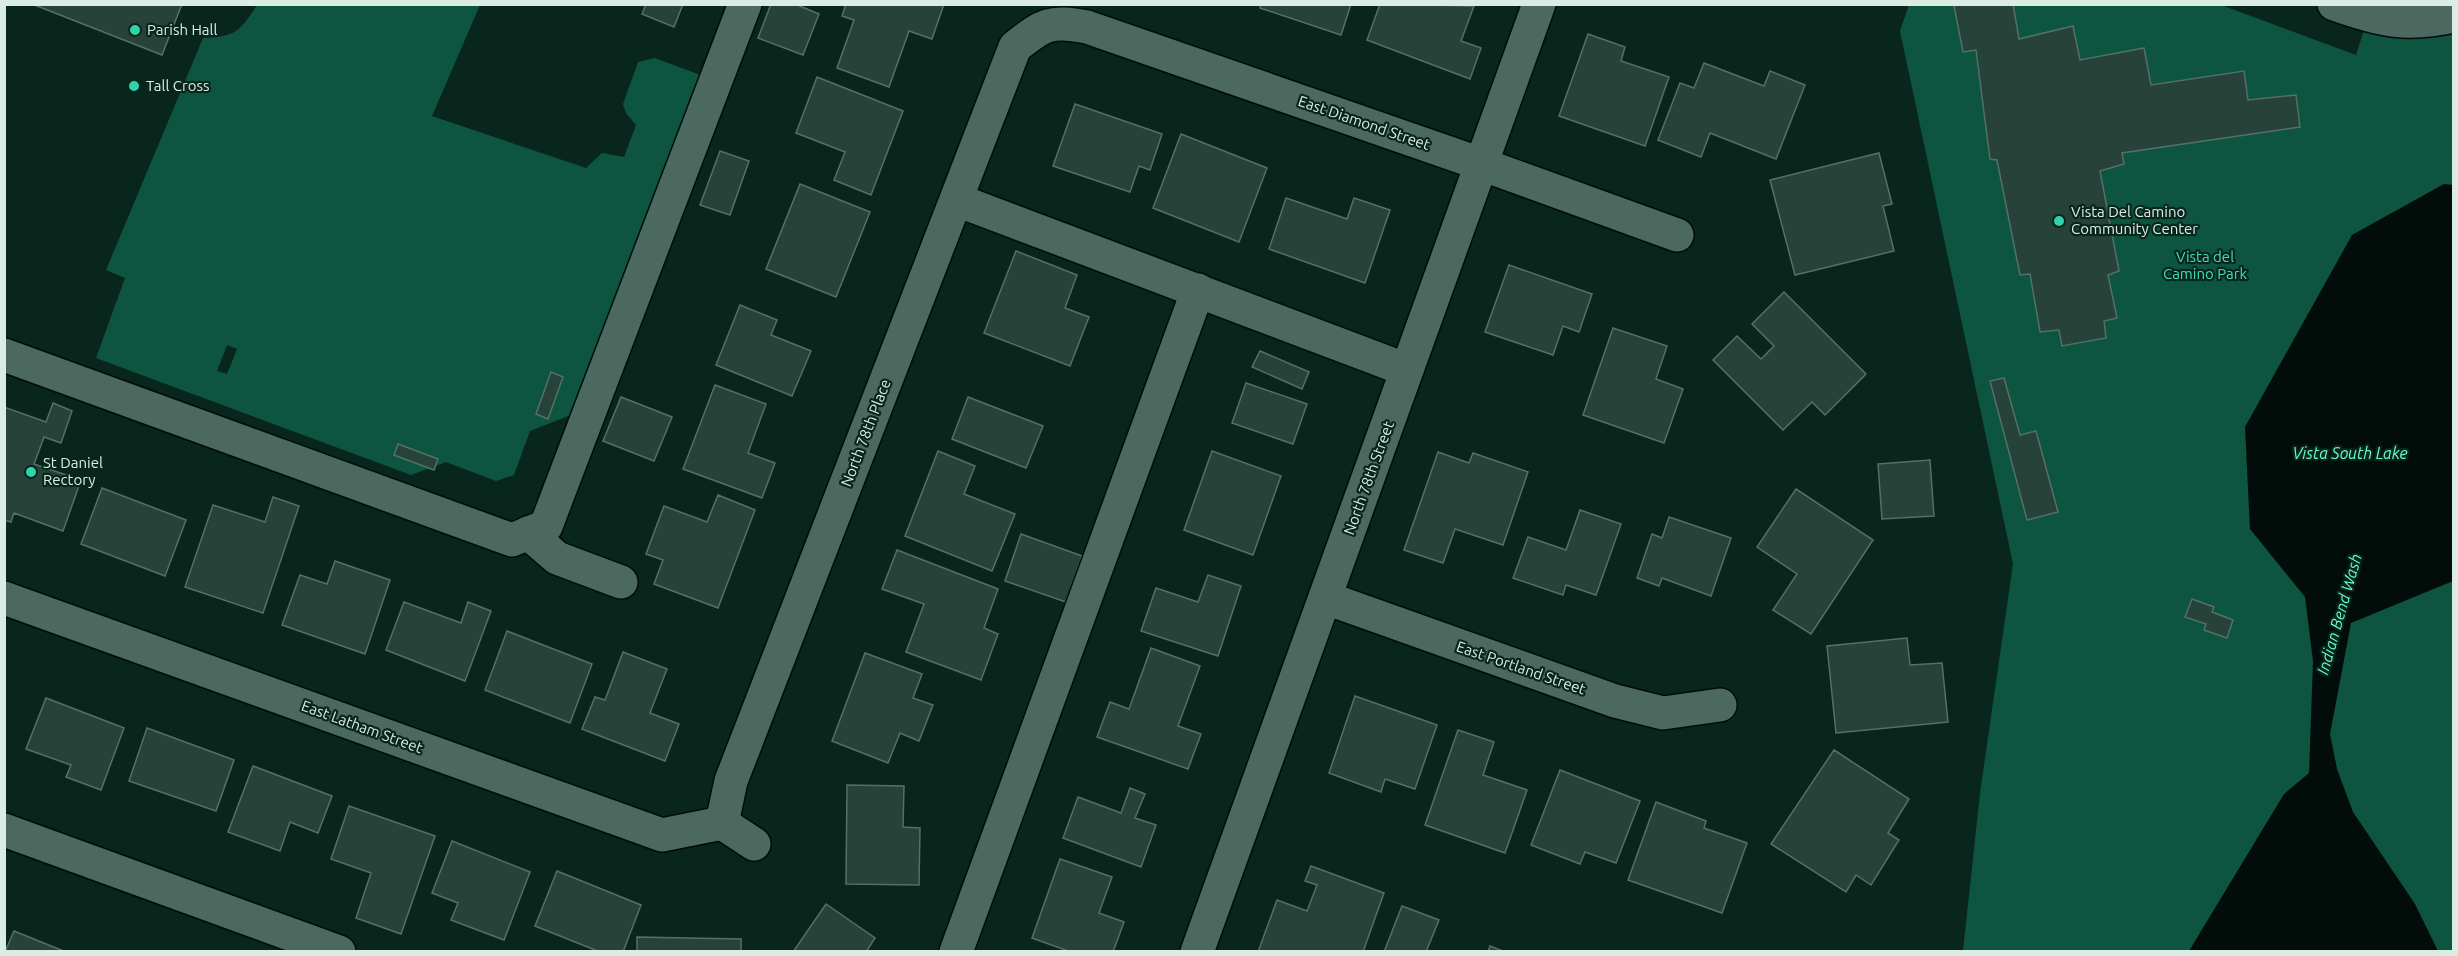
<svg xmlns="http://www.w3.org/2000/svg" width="2458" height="956" viewBox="0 0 2458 956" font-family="Ubuntu,sans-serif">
  <rect width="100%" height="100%" fill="#09261d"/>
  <g fill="#0d5441" fill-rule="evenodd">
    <path d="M257 5H480L432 116 586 168 602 153 624 157 636 125 626 113 623 104 638 62 655 58 703 76 571 415 530 431 514 475 496 481 446 462 411 475 96 358 125 278 106 270 203 38C236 37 240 31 257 5ZM227 345 237 349 227 374 217 371Z"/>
    <path d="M1909 5H2221L2356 55 2372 5H2453V951H1963L1980 793 2013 564 1900 31Z"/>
  </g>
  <path fill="#020d09" d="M2444 184 2454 185 2453 581 2351 623 2330 734 2337 769 2353 812 2415 904 2438 951H2189L2284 794 2309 773 2313 661 2305 597 2250 529 2245 427 2352 235Z"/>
  <g fill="#264239" stroke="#537166" stroke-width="1.5">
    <path d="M32 4H182L162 55Z"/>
    <path d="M646 4H683L674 27 642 14Z"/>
    <path d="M771 4H795L819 14 803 55 758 38Z"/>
    <path d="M846 4H944L932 39 909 31 889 87 837 68 854 20 842 16Z"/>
    <path d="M1261 4H1351L1341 35 1260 8Z"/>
    <path d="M1380 4 1474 6 1461 41 1481 48 1470 79 1367 40Z"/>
    <path d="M1962 4H2013L2019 39 2073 26 2080 60 2144 48 2151 85 2244 71 2248 100 2296 95 2300 127 2122 153 2124 164 2100 171 2119 271 2108 275 2117 318 2104 321 2106 338 2062 346 2059 330 2040 332 2030 274 2020 275 1997 160 1990 159 1976 50 1963 52 1954 6Z"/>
    <path d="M1588 34 1625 47 1621 61 1669 77 1645 146 1559 116Z"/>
    <path d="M1704 63 1764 86 1770 71 1805 85 1776 159 1710 133 1701 157 1658 140 1680 83 1694 88Z"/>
    <path d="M817 77 903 111 871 195 834 180 845 152 796 133Z"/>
    <path d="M1075 104 1162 134 1150 170 1139 166 1130 192 1053 166Z"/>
    <path d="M1181 134 1267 168 1239 242 1153 208Z"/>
    <path d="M720 151 749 161 730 215 700 205Z"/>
    <path d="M1879 153 1892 204 1883 206 1894 251 1795 275 1770 180Z"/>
    <path d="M800 184 870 212 836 297 766 269Z"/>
    <path d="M1286 198 1347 219 1354 198 1390 210 1365 283 1269 249Z"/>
    <path d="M1016 251 1077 275 1065 308 1089 317 1070 366 984 333Z"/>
    <path d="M1509 265 1592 294 1579 332 1563 326 1553 355 1485 332Z"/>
    <path d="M1784 292 1866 374 1825 415 1812 402 1783 430 1713 360 1737 336 1761 359 1774 346 1752 324Z"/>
    <path d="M740 305 777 320 771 335 811 351 792 396 716 365Z"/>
    <path d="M1613 328 1667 346 1656 379 1683 389 1664 443 1583 415Z"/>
    <path d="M1260 351 1309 372 1302 389 1252 367Z"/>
    <path d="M551 372 563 377 548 419 536 414Z"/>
    <path d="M2004 378 2020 435 2036 431 2058 512 2027 520 1990 381Z"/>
    <path d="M1246 383 1307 404 1293 444 1232 423Z"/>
    <path d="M715 385 766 404 748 453 775 463 762 498 683 469Z"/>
    <path d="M621 397 672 417 654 461 603 441Z"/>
    <path d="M968 397 1043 426 1026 468 952 439Z"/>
    <path d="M53 403 72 411 61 443 44 437 34 464 81 480 63 531 14 513 11 522 4 520V407L46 422Z"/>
    <path d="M398 444 438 459 434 470 394 455Z"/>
    <path d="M938 451 975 466 964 494 1015 514 992 571 905 536Z"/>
    <path d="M1212 451 1281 476 1253 555 1184 530Z"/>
    <path d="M1438 452 1469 463 1473 453 1528 472 1503 545 1455 529 1443 563 1404 550Z"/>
    <path d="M1930 460 1934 516 1882 519 1878 464Z"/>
    <path d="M102 488 186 520 165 576 81 544Z"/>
    <path d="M1796 489 1873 540 1811 634 1773 610 1797 574 1757 547Z"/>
    <path d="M718 495 755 510 718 608 654 584 663 560 646 554 664 506 707 522Z"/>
    <path d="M273 497 299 506 263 613 185 587 213 505 265 522Z"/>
    <path d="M1580 510 1621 524 1596 595 1566 585 1563 595 1513 578 1528 537 1566 550Z"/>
    <path d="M1669 517 1731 538 1711 596 1662 578 1659 586 1637 578 1652 534 1662 538Z"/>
    <path d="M1021 534 1082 556 1066 602 1005 581Z"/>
    <path d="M897 550 998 589 984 628 998 634 981 680 906 652 924 604 882 589Z"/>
    <path d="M335 561 390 580 365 654 282 625 300 575 327 584Z"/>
    <path d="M1208 575 1241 586 1218 656 1141 631 1156 588 1198 602Z"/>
    <path d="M2192 599 2214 607 2212 612 2233 620 2227 638 2204 630 2206 624 2185 617Z"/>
    <path d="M404 602 461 623 468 602 491 611 465 681 386 650Z"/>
    <path d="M507 631 592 664 570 723 485 690Z"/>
    <path d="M1907 638 1910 665 1942 663 1948 722 1836 733 1827 646Z"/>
    <path d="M1151 648 1200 666 1178 726 1201 734 1188 769 1097 737 1110 702 1129 709Z"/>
    <path d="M623 652 667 669 650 713 679 724 665 761 582 729 595 697 605 700Z"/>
    <path d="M865 653 922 674 913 698 933 705 919 741 900 733 888 763 832 741Z"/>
    <path d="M1355 696 1437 725 1415 789 1385 779 1381 792 1329 773Z"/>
    <path d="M46 698 124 728 101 790 66 777 71 765 26 749Z"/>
    <path d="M147 728 234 760 216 811 129 781Z"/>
    <path d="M1458 730 1494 742 1483 775 1527 790 1505 853 1425 825Z"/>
    <path d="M1834 750 1909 799 1888 833 1899 840 1871 885 1856 875 1846 892 1771 844Z"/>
    <path d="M253 766 332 796 318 833 290 822 280 851 228 832Z"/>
    <path d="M1560 770 1640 801 1616 863 1585 852 1580 864 1531 845Z"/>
    <path d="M847 785 904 786 903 827 920 828 919 885 846 884Z"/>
    <path d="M1130 788 1145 794 1135 818 1156 825 1141 867 1063 838 1078 797 1121 813Z"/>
    <path d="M1656 802 1706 821 1704 828 1747 843 1722 913 1628 880Z"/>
    <path d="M349 806 435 836 401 934 356 918 371 873 331 859Z"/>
    <path d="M452 841 530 872 504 940 451 920 458 903 432 893Z"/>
    <path d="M1060 859 1112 877 1099 913 1124 922 1113 952H1071L1032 938Z"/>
    <path d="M1311 866 1384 893 1363 952H1258L1277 900 1307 911 1317 885 1305 881Z"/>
    <path d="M557 871 641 905 623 952H600L535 926Z"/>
    <path d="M826 904 875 938 866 952H793Z"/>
    <path d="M1402 906 1439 920 1426 952H1384Z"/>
    <path d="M14 931 66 952H5Z"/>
    <path d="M637 937 741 939V952H637Z"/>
    <path d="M1490 946 1505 952H1488Z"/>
  </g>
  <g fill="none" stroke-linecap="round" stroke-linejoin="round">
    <defs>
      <g id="minor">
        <path d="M2334 4C2379 20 2406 27 2454 16"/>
        <path d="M957 200 1407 370"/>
        <path d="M4 355 512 540 546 526 745 4"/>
        <path d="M528 533 557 558 621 582"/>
        <path d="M4 598 662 835 722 823"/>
        <path d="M1326 598 1615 701 1663 713 1720 705"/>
        <path d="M4 830 339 952"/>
        <path d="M754 844 722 823 731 781 1015 47C1044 24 1050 20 1087 27L1481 164 1677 235"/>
        <path d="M956 952 1198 290"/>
        <path d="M1197 952 1539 4"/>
      </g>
    </defs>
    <use href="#minor" stroke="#000e07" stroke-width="36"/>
    <use href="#minor" stroke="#4c695f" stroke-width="33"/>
  </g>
  <g fill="#30d4aa" stroke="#09261d" stroke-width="2">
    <circle cx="135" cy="30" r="6"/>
    <circle cx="134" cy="86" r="6"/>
    <circle cx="2059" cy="221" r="6"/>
    <circle cx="31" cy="472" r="6"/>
  </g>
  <g text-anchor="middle" stroke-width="4.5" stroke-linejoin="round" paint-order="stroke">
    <g font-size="15" fill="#dbece5" stroke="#09261d" text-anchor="start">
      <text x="147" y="35">Parish Hall</text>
      <text x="146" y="91">Tall Cross</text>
      <text x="2071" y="217">Vista Del Camino<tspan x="2071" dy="17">Community Center</tspan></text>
      <text x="43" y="468">St Daniel<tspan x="43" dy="17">Rectory</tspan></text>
    </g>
    <g font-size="15" fill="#dbece5" stroke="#09261d">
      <text transform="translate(1364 123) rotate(19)" y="5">East Diamond Street</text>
      <text transform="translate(866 433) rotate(-69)" y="5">North 78th Place</text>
      <text transform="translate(1369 478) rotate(-70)" y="5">North 78th Street</text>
      <text transform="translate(1521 668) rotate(19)" y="5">East Portland Street</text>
      <text transform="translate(362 727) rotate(20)" y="5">East Latham Street</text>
    </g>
    <g font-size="15" fill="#3ee0b4" stroke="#09261d">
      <text x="2205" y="262">Vista del<tspan x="2205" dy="17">Camino Park</tspan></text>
    </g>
    <g font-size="16" font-style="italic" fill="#64fdd0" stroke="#09261d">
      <text x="2350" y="459">Vista South Lake</text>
      <text transform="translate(2339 614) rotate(-74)" y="6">Indian Bend Wash</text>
    </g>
  </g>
  <rect width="2458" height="956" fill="none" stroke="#dbece5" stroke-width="12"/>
</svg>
